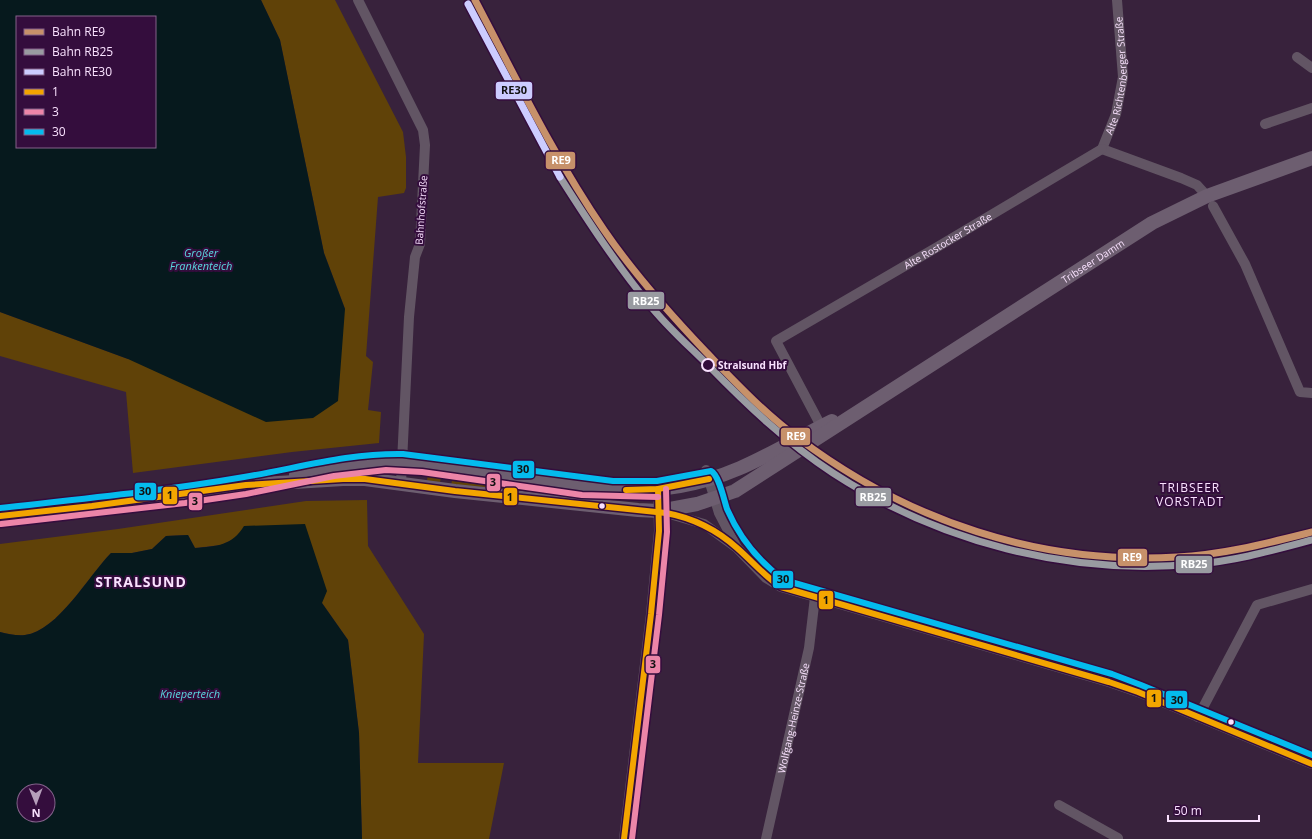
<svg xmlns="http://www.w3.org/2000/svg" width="1312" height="839" viewBox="0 0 1312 839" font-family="'Open Sans',sans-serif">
  <rect width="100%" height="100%" fill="#38223c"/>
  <g fill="#604208">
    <path d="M261 0H335L403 132 406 157V188L404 193 378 197 366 356 373 362 368 410 381 412 379 443 292 452 133 473 126 392 0 356V312L128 359 345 309 324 253 280 40Z"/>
    <path d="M428 472 442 474 440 482 427 481Z"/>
    <path d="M452 481 490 486 512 484 604 496V499L526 490 451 485Z"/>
    <path d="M367 500 368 546 424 634 418 763H504L489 839H362L359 733 348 640 322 603 238 537 221 545 195 548 188 535 166 536 152 549 132 553H111C89 575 58 631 25 635 17 636 8 634 0 632V544L118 529 306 501Z"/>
  </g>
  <g fill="#06191d" fill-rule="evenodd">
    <path d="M0 0H261L280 40 324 253 345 309 338 401 313 418 266 422 128 359 0 312ZM17 17H155V147H17Z"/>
    <path d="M305 524 327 591 322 603 348 640 359 733 362 839H0V632C8 634 17 636 25 635 58 631 89 575 111 553H132L152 549 166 536 188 535 195 548C217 546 232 546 244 526ZM24 791H48V815H24Z"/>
  </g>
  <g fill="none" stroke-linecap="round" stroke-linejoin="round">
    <g stroke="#625564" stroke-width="10">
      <path d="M358 0 423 130 425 145 420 244 415 257 409 317 401 483"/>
      <path d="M1297 57 1312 68"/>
      <path d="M1265 124 1312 108"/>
      <path id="s1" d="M1102 149 1116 114 1123 77 1117 0"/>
      <path d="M1102 149 1181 178 1197 185 1207 196"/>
      <path d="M1213 206 1245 264 1300 392 1312 393"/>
      <path id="s2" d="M821 426 776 341 939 246 1102 149"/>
      <path d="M706 470 719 513 736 546"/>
      <path d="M663 512 704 524 737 548 766 578 781 587 1109 682 1138 692 1312 764"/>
      <path d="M1198 717 1257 605 1312 589"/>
      <path d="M1059 805 1118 838"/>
      <path d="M624 839 651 614 659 531 658 489"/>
      <path id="s3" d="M766 839 809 648 815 597"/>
    </g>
    <g stroke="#6d5e70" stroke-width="14">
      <path d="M296 475C330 467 366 460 401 462 417 463 433 466 449 468 523 478 605 498 680 486 740 476 779 447 832 421"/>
      <path id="s4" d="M0 516 92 506 246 485 343 479H365L455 491 638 510 659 511 697 504 735 491 1152 223 1207 196 1312 158"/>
    </g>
    <defs>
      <g id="bus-1">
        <path d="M626 490 658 489 709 479"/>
        <path d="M0 516 92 506 246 485 343 479H365L455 491 666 513C693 518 717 530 737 548 752 561 764 576 781 587L1109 682 1138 692 1312 764"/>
        <path d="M624 839 651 614 659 531 658 489"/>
      </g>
      <g id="bus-2">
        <path d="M1 524 185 503 246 494 334 476 386 470 422 472 582 495 658 497"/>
        <path d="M632 839 659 615 667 532 666 489"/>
      </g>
      <path id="bus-3" d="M0 508C81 499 163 491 244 477 298 468 348 453 403 454L613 481H657L711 471C719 475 724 500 727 509 740 539 758 561 784 580L1112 674 1141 685 1312 755"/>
    </defs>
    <use href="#bus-1" stroke="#340d3d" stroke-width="9"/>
    <use href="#bus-2" stroke="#340d3d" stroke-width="9"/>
    <use href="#bus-3" stroke="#340d3d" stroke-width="9"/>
    <use href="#bus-1" stroke="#f3a500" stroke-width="6"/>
    <use href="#bus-2" stroke="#ec85a8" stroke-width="6"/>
    <use href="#bus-3" stroke="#04bbee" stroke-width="6"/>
    <defs>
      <path id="rail-1" d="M475 0C516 78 554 157 604 230 634 274 669 313 706 352 735 382 764 413 798 438 908 521 1039 565 1177 557 1223 555 1268 543 1312 532"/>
      <path id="rail-2" d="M560 177C588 221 616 264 649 304 667 327 689 346 709 366 747 405 787 443 833 473 939 542 1069 576 1196 564 1236 561 1274 550 1312 540"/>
      <path id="rail-3" d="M468 4 560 177"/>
    </defs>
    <use href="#rail-1" stroke="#340d3d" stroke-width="10"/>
    <use href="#rail-2" stroke="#340d3d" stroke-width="10"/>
    <use href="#rail-3" stroke="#340d3d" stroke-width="10"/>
    <use href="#rail-1" stroke="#c7916a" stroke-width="7"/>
    <use href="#rail-2" stroke="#999ba1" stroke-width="7"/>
    <use href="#rail-3" stroke="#ccf" stroke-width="7"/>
  </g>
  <circle fill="#340d3d" stroke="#f9e1fe" stroke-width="2" cx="708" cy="365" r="6"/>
  <g fill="#f9e1fe" stroke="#340d3d" stroke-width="1.5">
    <circle cx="602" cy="506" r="3.5"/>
    <circle cx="1231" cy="722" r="3.5"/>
  </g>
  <g text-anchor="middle" stroke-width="4" stroke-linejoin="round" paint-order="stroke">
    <g font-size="10" fill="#f9e1fe" stroke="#340d3d">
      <text dy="4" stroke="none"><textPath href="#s1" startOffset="76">Alte Richtenberger Straße</textPath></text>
      <text transform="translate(421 210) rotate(-86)" y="4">Bahnhofstraße</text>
      <text dy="4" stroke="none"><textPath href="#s2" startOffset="295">Alte Rostocker Straße</textPath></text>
      <text dy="4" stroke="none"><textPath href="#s4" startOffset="1167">Tribseer Damm</textPath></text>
      <text dy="4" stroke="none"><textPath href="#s3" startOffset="124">Wolfgang-Heinze-Straße</textPath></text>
    </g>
    <g font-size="10" font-weight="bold" fill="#f9e1fe" stroke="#340d3d" text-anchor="start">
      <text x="718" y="369">Stralsund Hbf</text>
    </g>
    <g font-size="11" font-style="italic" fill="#59d8df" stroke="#340d3d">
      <text x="201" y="257">Großer<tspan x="201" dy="13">Frankenteich</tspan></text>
      <text x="190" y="698">Knieperteich</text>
    </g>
    <g font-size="12" letter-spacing="1" fill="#f9e1fe" stroke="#340d3d">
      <text x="1190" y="492">TRIBSEER<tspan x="1190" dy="14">VORSTADT</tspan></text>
    </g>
    <g font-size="14" font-weight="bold" letter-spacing="1" fill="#f9e1fe" stroke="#340d3d">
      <text x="141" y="587">STRALSUND</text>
    </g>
  </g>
  <g stroke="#340d3d" stroke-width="1.5">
    <rect x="495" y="81" width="38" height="19" rx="4" fill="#ccf"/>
    <rect x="545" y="151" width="31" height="19" rx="4" fill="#c7916a"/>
    <rect x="627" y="291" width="38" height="19" rx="4" fill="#999ba1"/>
    <rect x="780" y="427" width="31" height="19" rx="4" fill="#c7916a"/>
    <rect x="512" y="460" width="23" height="19" rx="4" fill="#04bbee"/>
    <rect x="486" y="473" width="15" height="19" rx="4" fill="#ec85a8"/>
    <rect x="134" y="482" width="23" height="19" rx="4" fill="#04bbee"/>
    <rect x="162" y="486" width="16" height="19" rx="4" fill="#f3a500"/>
    <rect x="503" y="487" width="15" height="19" rx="4" fill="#f3a500"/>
    <rect x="855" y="487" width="37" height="20" rx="4" fill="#999ba1"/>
    <rect x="188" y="492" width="15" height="19" rx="4" fill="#ec85a8"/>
    <rect x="1117" y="548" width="31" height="19" rx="4" fill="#c7916a"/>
    <rect x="1175" y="555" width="38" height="19" rx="4" fill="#999ba1"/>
    <rect x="772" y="570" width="22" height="19" rx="4" fill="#04bbee"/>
    <rect x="818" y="590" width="16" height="20" rx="4" fill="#f3a500"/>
    <rect x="645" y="655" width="16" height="19" rx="4" fill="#ec85a8"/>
    <rect x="1146" y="689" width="16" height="19" rx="4" fill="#f3a500"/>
    <rect x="1165" y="690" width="23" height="19" rx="4" fill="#04bbee"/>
  </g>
  <g font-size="11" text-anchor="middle" font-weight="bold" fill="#fff">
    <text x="561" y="164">RE9</text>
    <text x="646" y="305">RB25</text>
    <text x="796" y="440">RE9</text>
    <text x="873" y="501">RB25</text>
    <text x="1132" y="561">RE9</text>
    <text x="1194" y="568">RB25</text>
  </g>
  <g font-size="11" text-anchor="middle" font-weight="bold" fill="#111">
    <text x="514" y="94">RE30</text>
    <text x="523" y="473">30</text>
    <text x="493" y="486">3</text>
    <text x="145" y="495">30</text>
    <text x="170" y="499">1</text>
    <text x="510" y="501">1</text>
    <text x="195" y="505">3</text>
    <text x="783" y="583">30</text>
    <text x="826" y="604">1</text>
    <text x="653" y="668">3</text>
    <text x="1154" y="702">1</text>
    <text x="1177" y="704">30</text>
  </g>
  <rect x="16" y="16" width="140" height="132" fill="#340d3d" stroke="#83628a"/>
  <rect x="24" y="29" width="20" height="6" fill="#c7916a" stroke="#83628a"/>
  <text x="52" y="36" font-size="12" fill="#f9e1fe">Bahn RE9</text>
  <rect x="24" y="49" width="20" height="6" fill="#999ba1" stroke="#83628a"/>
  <text x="52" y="56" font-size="12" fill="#f9e1fe">Bahn RB25</text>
  <rect x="24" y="69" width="20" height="6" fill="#ccccff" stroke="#83628a"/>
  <text x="52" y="76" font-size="12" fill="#f9e1fe">Bahn RE30</text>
  <rect x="24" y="89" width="20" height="6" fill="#f3a500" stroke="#83628a"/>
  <text x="52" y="96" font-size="12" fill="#f9e1fe">1</text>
  <rect x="24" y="109" width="20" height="6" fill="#ec85a8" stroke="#83628a"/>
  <text x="52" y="116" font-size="12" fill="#f9e1fe">3</text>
  <rect x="24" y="129" width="20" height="6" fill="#04bbee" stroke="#83628a"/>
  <text x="52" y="136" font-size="12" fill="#f9e1fe">30</text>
  <g transform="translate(36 803) rotate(179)"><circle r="19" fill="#340d3d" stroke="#83628a"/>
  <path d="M0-3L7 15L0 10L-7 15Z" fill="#b59eba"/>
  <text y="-6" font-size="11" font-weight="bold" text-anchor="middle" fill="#f9e1fe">N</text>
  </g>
  <path d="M1168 815v6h91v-6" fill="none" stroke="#f9e1fe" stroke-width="2"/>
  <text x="1174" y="815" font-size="12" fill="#f9e1fe" stroke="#340d3d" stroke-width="3" paint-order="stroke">50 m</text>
</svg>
